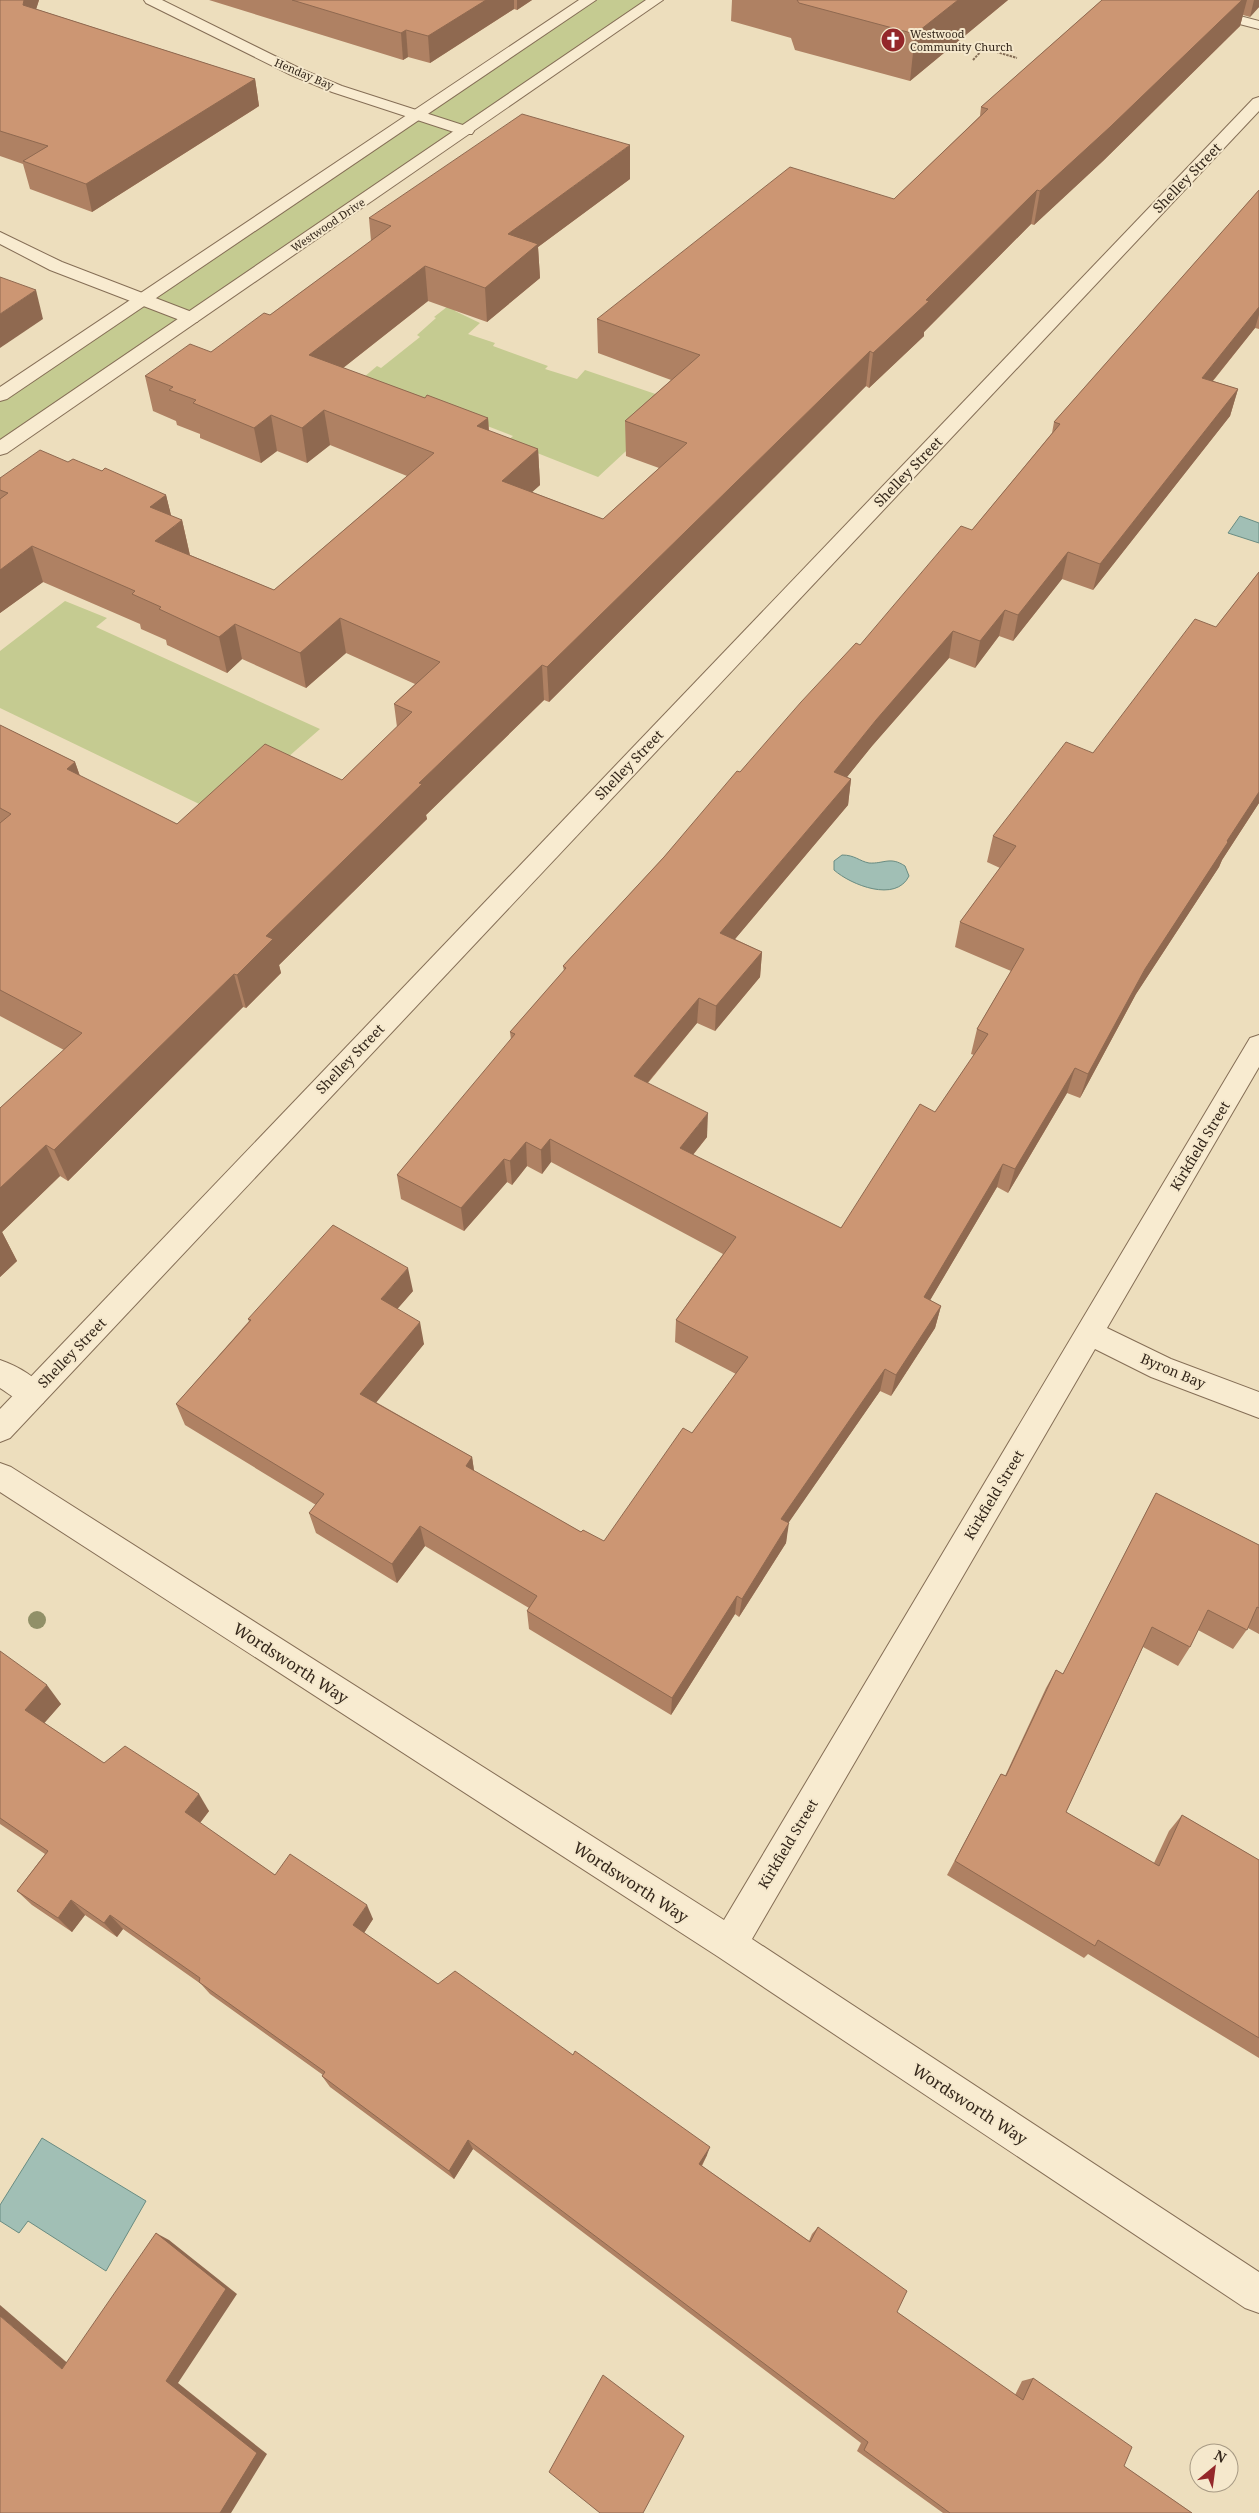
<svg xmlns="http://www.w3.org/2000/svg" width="1259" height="2513" viewBox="0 0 1259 2513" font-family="'Noto Serif',serif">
  <rect width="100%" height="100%" fill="#eddebd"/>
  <g fill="#c5cb91">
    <path d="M589 0H656L0 449V395Z"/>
    <path d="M452 303 455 311 480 323 468 334 495 343 493 346 548 366 545 369 577 379 585 370 679 402 598 477 507 441 513 436 451 412 344 394 377 366 381 368 420 337 417 335 436 318 434 317Z"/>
    <path d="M65 601 107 618 96 627 320 729 222 815 0 708V651Z"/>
  </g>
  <g fill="#a1bfb5" stroke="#698c82">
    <path d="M1240 516 1259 523V543L1228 533Z"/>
    <path d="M842 855C855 855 859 861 869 863 884 864 890 856 905 866L909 876C896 903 851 885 834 870V861Z"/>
    <path d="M42 2138 146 2201 106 2271 28 2221 19 2233 0 2221V2205Z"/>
  </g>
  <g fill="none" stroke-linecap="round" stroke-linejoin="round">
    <defs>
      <path id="service" d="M0 1360C17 1366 40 1378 47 1394L43 1403C26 1409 14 1397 0 1388Z"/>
      <g id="minor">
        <path d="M144 0H162L301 69 342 86 472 128 474 131 472 134H460L332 92 291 75 146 3Z"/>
        <path d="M1155 0H1179L1259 21V29L1157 3Z"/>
        <path d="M1259 97V111L10 1438 0 1442V1409L1253 99Z"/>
        <path d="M0 232 62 262 197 314 200 318 197 322H185L50 270 0 244Z"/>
        <path d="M1259 1035V1067L1107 1328 1171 1359 1259 1392V1418L1151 1377 1095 1349 752 1939 1259 2272V2313L1245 2308 717 1956 0 1492V1463L11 1467 724 1920 1250 1038Z"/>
      </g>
      <g id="tertiary">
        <path d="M579 0H596L7 399 0 401V387Z"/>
        <path d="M646 0H663L7 453 0 455V440Z"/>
      </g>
    </defs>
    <use href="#service" stroke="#856e56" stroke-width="2"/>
    <use href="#minor" stroke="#856e56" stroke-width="2"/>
    <use href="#tertiary" stroke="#856e56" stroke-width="2"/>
    <g stroke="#856e56" stroke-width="2" stroke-dasharray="2.5 1" stroke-linecap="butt">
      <path d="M976 46 1017 58"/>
      <path d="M973 60 984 48"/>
    </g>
    <use href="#service" fill="#f8ebd0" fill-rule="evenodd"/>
    <use href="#minor" fill="#f8ebd0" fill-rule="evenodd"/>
    <use href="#tertiary" fill="#f8ebd0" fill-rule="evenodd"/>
  </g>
  <circle fill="#919068" cx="37" cy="1620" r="9"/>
  <g fill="#af8163">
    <path d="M0 0H39L36 9 255 79 259 106 92 212 30 189 23 164 0 156Z"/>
    <path d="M209 0H532L517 10 514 9 430 63 408 57 403 60Z"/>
    <path d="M732 0H1008L910 81 795 50 791 38 731 21Z"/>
    <path d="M1102 0H1259V7L1250 17 1243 15 1240 26 1103 161 1034 225 1031 224 924 332V336L869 388 866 386 549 702 544 700 426 815 427 819 279 965 281 973 246 1008 243 1007 68 1181 60 1176 2 1232 17 1261 0 1277V1108L64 1050 0 1016V725L75 762 80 776 177 824 342 780 397 727 394 704 415 684 346 653 306 688 242 659 227 673 167 645 166 640 141 629 140 624 43 582 0 613V478L68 462 102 471 166 495 171 516 182 520 190 555 274 590 407 476 330 445 307 463 277 451 261 463 200 438V434L177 425 176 421 153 411 145 376 211 352 270 315 371 241 369 218 630 179 538 247 540 278 487 322 428 301 343 368 425 398 488 418 489 431 538 449 540 485 532 492 603 519 659 468 626 456 625 421 671 380 598 353 597 319 894 199 980 116 981 107Z"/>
    <path d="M1259 190V329L1255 328 1213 381 1238 389 1230 416 1093 590 1062 579 1013 641 999 636 975 668 949 658 872 746 847 777 851 779 848 805 735 939 762 952 760 977 715 1031 697 1023 648 1083 707 1137 693 1155 841 1228 935 1112 974 1055 971 1054 977 1029 1011 971 955 947 960 922 1000 868 987 862 993 836 1093 753 1216 627 1259 572V803L1222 860 1219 867 1136 994 1080 1098 1067 1093 1008 1193 997 1187 930 1300 941 1306 935 1328 891 1396 880 1391 788 1523 786 1543 739 1617 735 1614 671 1715 529 1629 527 1611 529 1608 425 1546 397 1583 316 1533 309 1513 316 1505 185 1425 176 1404 249 1321 248 1319 413 1291 397 1309 424 1344 376 1402 472 1457 474 1471 581 1532 604 1541 692 1433 736 1374 675 1342 676 1320 723 1254 551 1162 542 1174 527 1166 512 1185 507 1182 464 1231 401 1199 397 1175 511 1040 510 1032 564 971 563 966 664 857 740 772 860 645 972 530 1052 433 1054 422Z"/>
    <path d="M1156 1493 1259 1545V1634L1248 1628 1233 1649 1198 1630 1190 1647 1178 1666 1143 1647 1066 1812 1154 1863 1169 1831 1182 1815 1259 1860V2058L1088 1954 1084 1958 947 1875 1001 1774 1005 1776 1046 1688 1056 1670 1063 1674Z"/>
    <path d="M0 1651 61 1704 44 1723 104 1763 209 1811 200 1823 275 1875 373 1919 364 1933 438 1984 707 2155 702 2166 809 2241 812 2234 818 2227 897 2312 1015 2395 1022 2381 1033 2378 1124 2466 1192 2513H943L857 2451 861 2443 473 2149 454 2179 330 2087 322 2076 323 2075 210 1994 201 1984 123 1929 117 1937 85 1915 72 1932 32 1905 17 1891 45 1854 0 1824Z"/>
  </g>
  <g fill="#8f6950">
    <path d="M24 0H39L29 32 23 5Z"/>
    <path d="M486 0H514V9L430 63 428 36Z"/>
    <path d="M517 0H532L517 10Z"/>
    <path d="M958 0H1008L910 81 915 34Z"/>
    <path d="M1242 0H1247L1240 26 1103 161 1034 225 1040 191Z"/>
    <path d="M1254 0H1259V7L1250 17Z"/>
    <path d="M406 30 408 57 403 60 401 33Z"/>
    <path d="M255 79 259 106 92 212 86 184Z"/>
    <path d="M630 145V179L538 247 540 278 487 322 485 288 508 234Z"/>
    <path d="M1037 190 1031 224 924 332V336L869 388 873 353Z"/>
    <path d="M425 266 428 301 315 390 309 355Z"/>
    <path d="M36 290 43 319 0 348V314Z"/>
    <path d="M1259 307V315L1255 328 1194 404 1202 378Z"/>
    <path d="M870 351 866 386 549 702 547 667Z"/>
    <path d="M1238 389 1230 416 1093 590 1100 564Z"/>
    <path d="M324 410 330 445 307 463 302 428Z"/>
    <path d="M271 415 277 451 261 463 254 428Z"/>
    <path d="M488 418 490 453 477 426Z"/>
    <path d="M538 449 540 485 505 516 502 481Z"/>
    <path d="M166 495 174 527 182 520 190 556 155 541 150 507Z"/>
    <path d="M32 546 43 582 0 613V570Z"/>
    <path d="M1068 552 1062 579 1013 641 1018 615Z"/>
    <path d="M1005 610 999 636 975 668 980 641Z"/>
    <path d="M340 618 346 653 306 688 300 653Z"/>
    <path d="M235 624 242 659 227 673 219 637Z"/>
    <path d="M953 631 949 658 872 746 830 798 834 772 876 720Z"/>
    <path d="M542 665 544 700 426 815 427 819 279 965 281 973 246 1008 237 975 266 936 419 783Z"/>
    <path d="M75 762 87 797 67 769Z"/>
    <path d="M851 779 848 805 719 958 720 933Z"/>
    <path d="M1259 792V803L1222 860 1219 867 1136 994 1080 1098 1088 1074 1145 969 1227 841Z"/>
    <path d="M762 952 760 977 715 1031 716 1006Z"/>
    <path d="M234 974 243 1007 68 1181 54 1150Z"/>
    <path d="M699 998 697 1023 633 1100 634 1076Z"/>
    <path d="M1075 1068 1067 1093 1008 1193 1015 1169Z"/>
    <path d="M708 1113 707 1137 679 1172 680 1148Z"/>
    <path d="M550 1139 551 1162 542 1174 541 1150Z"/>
    <path d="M526 1142 527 1166 512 1185 510 1161Z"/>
    <path d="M46 1145 60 1176 2 1232 17 1261 0 1277V1188Z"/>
    <path d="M504 1159 507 1182 464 1231 461 1208Z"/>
    <path d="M1003 1164 997 1187 919 1319 924 1297Z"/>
    <path d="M408 1268 413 1291 386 1322 381 1299Z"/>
    <path d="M941 1306 935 1328 891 1396 896 1375Z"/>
    <path d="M420 1322 424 1344 366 1415 360 1394Z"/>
    <path d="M885 1369 880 1391 778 1538 781 1519Z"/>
    <path d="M472 1457 475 1477 466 1466Z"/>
    <path d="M789 1523 786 1543 739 1617 742 1599Z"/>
    <path d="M420 1526 425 1546 397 1583 392 1564Z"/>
    <path d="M737 1596 735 1614 671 1715 672 1698Z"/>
    <path d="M47 1685 61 1704 40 1728 25 1710Z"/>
    <path d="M199 1794 209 1811 196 1828 185 1812Z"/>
    <path d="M71 1900 85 1915 72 1932 58 1918Z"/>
    <path d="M367 1905 373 1919 360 1939 353 1925Z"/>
    <path d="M110 1915 123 1929 117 1937 104 1923Z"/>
    <path d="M468 2140 473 2149 454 2179 449 2171Z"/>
    <path d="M710 2147 707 2155 698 2172 699 2164Z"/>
    <path d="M156 2233 169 2240 237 2294 178 2383 267 2454 231 2513H220L166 2381Z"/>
    <path d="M0 2305 78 2372 62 2369 0 2316Z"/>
  </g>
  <g fill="#cc9673" stroke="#8f6950">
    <path d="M0 0H24L23 5 255 79 86 184 23 161 48 146 0 131Z"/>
    <path d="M292 0H486L428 36 406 30 401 33Z"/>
    <path d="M797 0H958L915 34 799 3Z"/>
    <path d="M1102 0H1242L1110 127 1040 191 1037 190 926 300 929 301 873 353 870 351 547 667 542 665 419 783 422 784 266 936 273 939 237 975 234 974 54 1150 46 1145 0 1188V1108L82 1033 0 990V823L11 814 0 808V725L75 762 67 769 177 824 265 744 342 780 412 712 394 704 440 662 340 618 300 653 235 624 219 637 159 609 161 607 132 594 135 591 32 546 0 570V499L8 493 0 490V478L40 450 68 462 73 459 102 471 105 468 166 495 150 507 182 520 155 541 274 590 434 453 324 410 302 428 271 415 254 428 193 403 196 400 169 390 173 387 145 376 190 344 211 352 264 313 270 315 391 226 369 218 522 114 630 145 508 234 538 244 485 288 425 266 309 355 425 398 427 395 488 418 477 426 538 449 502 481 603 519 687 443 625 421 700 355 597 319 790 167 894 199 988 109 981 107Z"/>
    <path d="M1259 190V307L1202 378 1238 389 1100 564 1068 552 1018 615 1005 610 980 641 953 631 876 720 834 772 851 779 720 933 762 952 716 1006 699 998 634 1076 708 1113 680 1148 841 1228 920 1104 935 1112 988 1034 977 1029 1024 949 960 922 1016 846 993 836 1066 742 1093 753 1195 619 1216 627 1259 572V792L1227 841 1228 842 1145 969 1088 1074 1075 1068 1015 1169 1003 1164 924 1297 941 1306 896 1375 885 1369 781 1519 789 1523 742 1599 737 1596 672 1698 527 1611 537 1596 420 1526 392 1564 309 1513 324 1494 176 1404 251 1320 248 1319 333 1225 408 1268 381 1299 420 1322 360 1394 472 1457 466 1466 581 1532 583 1530 604 1541 683 1428 692 1433 748 1357 676 1320 736 1237 550 1139 541 1150 526 1142 510 1161 504 1159 461 1208 397 1175 515 1034 510 1032 566 968 563 966 664 857 737 771 740 772 801 702 856 643 860 645 961 526 972 530 1060 424 1054 422Z"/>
    <path d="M0 277 36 290 0 314Z"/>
    <path d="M1156 1493 1259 1545V1608L1257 1607 1247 1630 1208 1610 1190 1647 1152 1627 1066 1812 1159 1866 1182 1815 1259 1860V2038L1098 1940 1095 1946 955 1861 1001 1774 1006 1776 1056 1670 1063 1674Z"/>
    <path d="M0 1651 47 1685 25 1710 104 1763 125 1746 199 1794 185 1812 275 1875 290 1854 367 1905 353 1925 438 1984 455 1971 573 2055 575 2051 710 2147 699 2164 810 2242 818 2227 907 2291 897 2312 1023 2400 1033 2378 1132 2447 1124 2466 1192 2513H950L864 2450 868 2442 468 2140 449 2171 322 2076 325 2072 199 1982 200 1978 110 1915 104 1923 71 1900 58 1918 17 1891 48 1851 0 1818Z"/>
    <path d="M156 2233 226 2289 166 2381 257 2453 220 2513H0V2316L62 2369Z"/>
    <path d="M603 2375 684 2436 643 2513H600L549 2472Z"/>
  </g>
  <defs>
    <symbol id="church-disc" viewBox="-11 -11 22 22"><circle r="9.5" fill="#94272a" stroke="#f5e8cc"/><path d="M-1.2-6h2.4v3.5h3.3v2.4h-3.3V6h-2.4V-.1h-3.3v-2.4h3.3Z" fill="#fff"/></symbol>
  </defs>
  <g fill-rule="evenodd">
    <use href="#church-disc" x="879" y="26" width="28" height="28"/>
  </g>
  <g text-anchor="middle" stroke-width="4" stroke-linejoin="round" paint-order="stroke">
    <g font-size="11" fill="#34271b" stroke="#f5e8cc" text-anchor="start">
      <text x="910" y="38">Westwood<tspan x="910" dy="13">Community Church</tspan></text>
    </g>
    <g font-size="11" fill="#34271b" stroke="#f5e8cc">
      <text transform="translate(304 74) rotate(23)" y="4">Henday Bay</text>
      <text transform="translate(328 225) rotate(-34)" y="4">Westwood Drive</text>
    </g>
    <g font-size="14" fill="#34271b" stroke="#f5e8cc">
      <text transform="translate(1187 178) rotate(-46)" y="5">Shelley Street</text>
      <text transform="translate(908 472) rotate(-46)" y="5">Shelley Street</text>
      <text transform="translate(629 765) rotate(-46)" y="5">Shelley Street</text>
      <text transform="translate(350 1059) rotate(-46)" y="5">Shelley Street</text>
      <text transform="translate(1200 1146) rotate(-59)" y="5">Kirkfield Street</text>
      <text transform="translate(72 1353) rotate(-46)" y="5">Shelley Street</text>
      <text transform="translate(1173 1371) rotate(23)" y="5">Byron Bay</text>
      <text transform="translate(994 1495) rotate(-59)" y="5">Kirkfield Street</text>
      <text transform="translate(788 1844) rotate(-59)" y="5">Kirkfield Street</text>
    </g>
    <g font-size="16" fill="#34271b" stroke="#f5e8cc">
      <text transform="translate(291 1663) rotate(33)" y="6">Wordsworth Way</text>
      <text transform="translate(631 1882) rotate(33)" y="6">Wordsworth Way</text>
      <text transform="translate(970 2104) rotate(33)" y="6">Wordsworth Way</text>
    </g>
  </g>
  <g transform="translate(1214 2468) rotate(29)"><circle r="24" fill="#f5e8cc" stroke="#a89b85"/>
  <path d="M0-4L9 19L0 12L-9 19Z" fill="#94272a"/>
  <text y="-8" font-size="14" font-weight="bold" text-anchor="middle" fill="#34271b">N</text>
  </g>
</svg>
